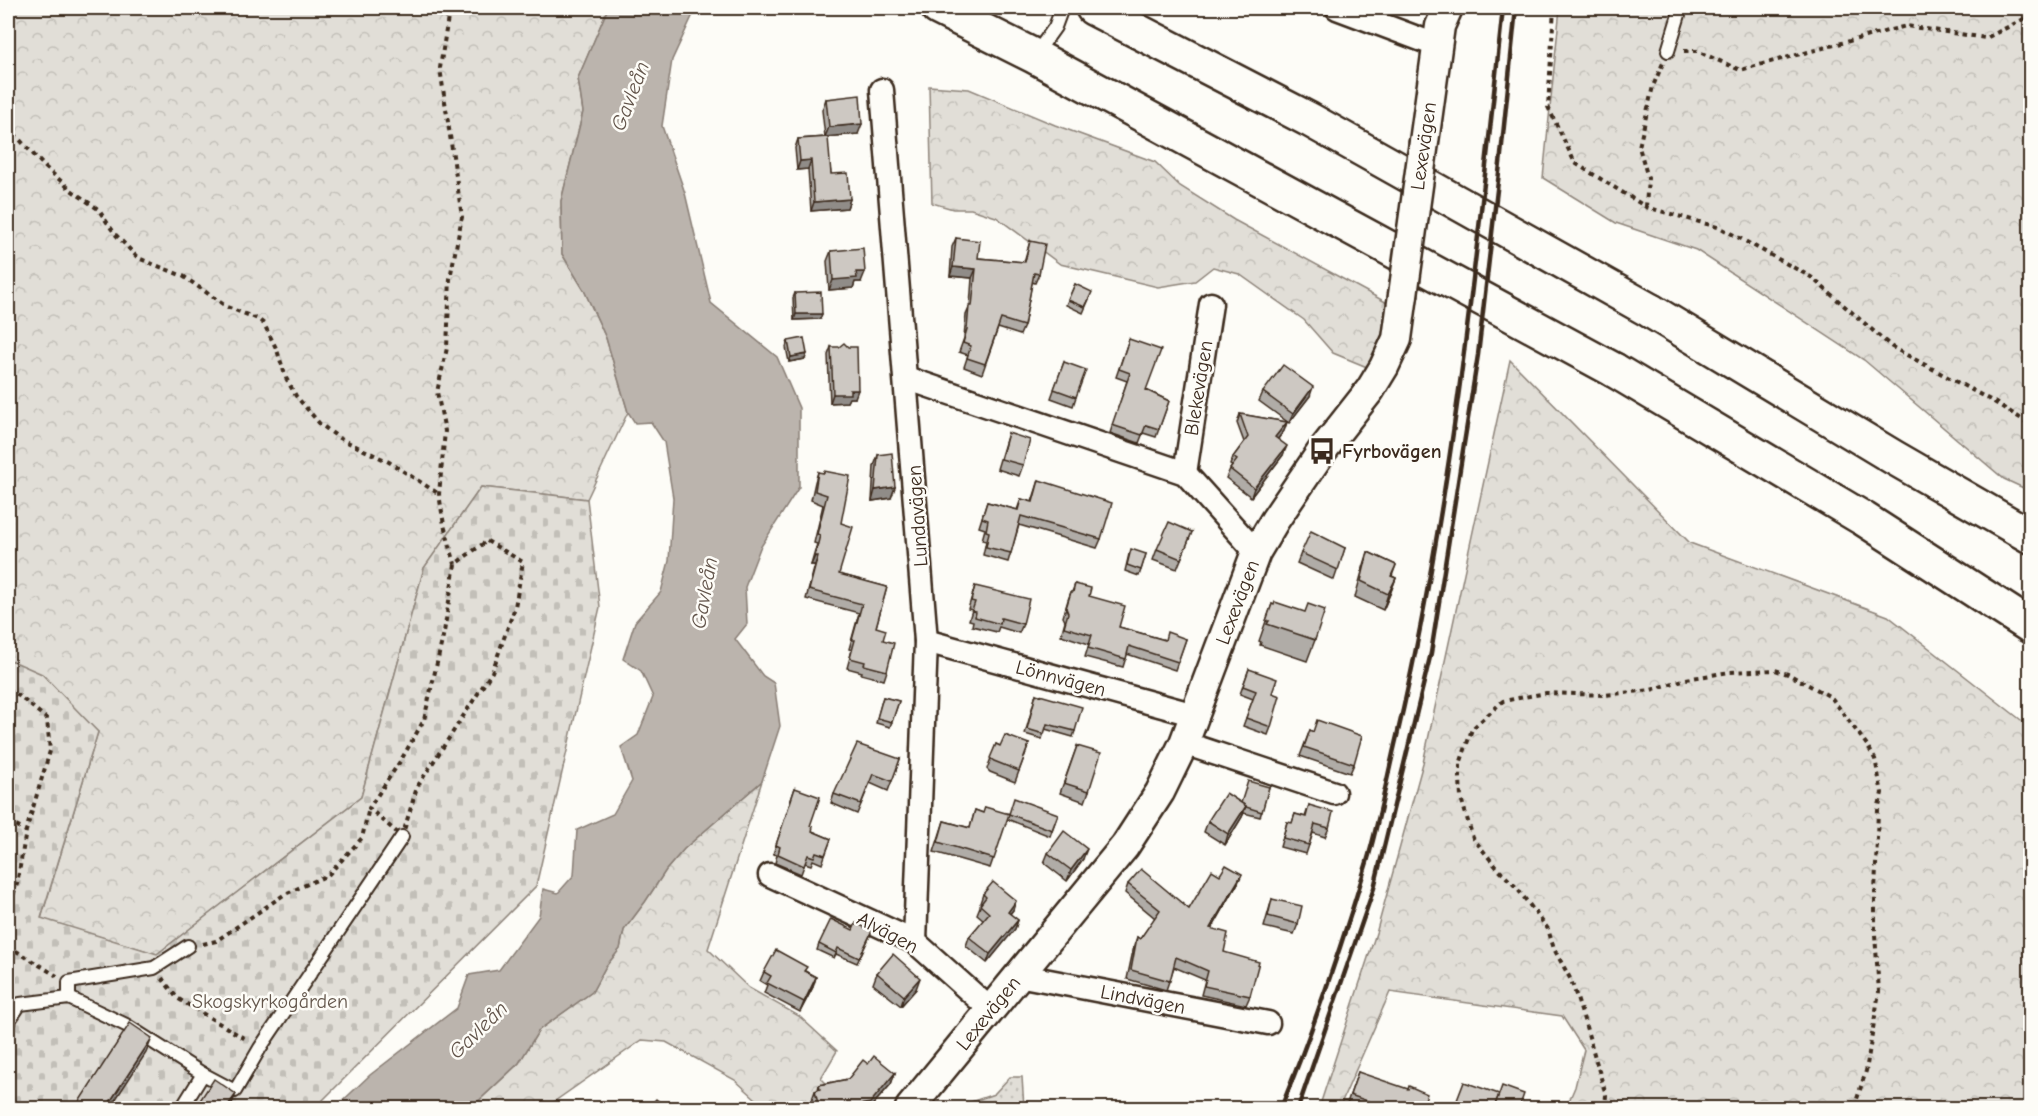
<svg xmlns="http://www.w3.org/2000/svg" width="2038" height="1116" viewBox="0 0 2038 1116" font-family="'Comic Neue',sans-serif">
  <defs>
    <pattern id="forest-crowns" width="20" height="18" patternUnits="userSpaceOnUse" patternTransform="scale(1.5)"><rect width="20" height="18" fill="#e1ded7"/><path d="M2 6a3 3 0 1 1 6 0M12 15a3 3 0 1 1 6 0" fill="none" stroke="#c2bfb8"/></pattern>
    <pattern id="cemetery-stones" width="16" height="16" patternUnits="userSpaceOnUse" patternTransform="scale(1.5)"><rect width="16" height="16" fill="#e1ded7"/><path d="M2 7V4a2 2 0 0 1 4 0v3zM10 15v-3a2 2 0 0 1 4 0v3z" fill="#c2bfb8"/></pattern>
    <pattern id="park-dots" width="8" height="8" patternUnits="userSpaceOnUse" patternTransform="scale(1.5)"><rect width="8" height="8" fill="#e1ded7"/><path d="M2 2h.1M6 6h.1" fill="none" stroke="#c2bfb8" stroke-width="1.8" stroke-linecap="round"/></pattern>
  </defs>
  <rect width="100%" height="100%" fill="#fdfcf7"/>
  <filter id="ink" filterUnits="userSpaceOnUse"><feTurbulence type="fractalNoise" baseFrequency=".0167" numOctaves="2"/><feDisplacementMap in="SourceGraphic" scale="12" xChannelSelector="R" yChannelSelector="G"/><feConvolveMatrix kernelMatrix="1 2 1 2 8 2 1 2 1" color-interpolation-filters="sRGB"/></filter>
  <g filter="url(#ink)">
    <g fill="url(#forest-crowns)" stroke="#8e847a" stroke-width="1.5">
      <path d="M8 8H608L578 78 583 112 561 201 562 254 584 290 606 338 628 412 587 499 481 487 424 568 361 797 157 954 41 919 98 732 8 659Z"/>
      <path d="M1560 8H2030V491L2004 479 1864 360 1696 250 1616 223 1543 178Z"/>
      <path d="M929 86 969 89 1055 125 1155 162 1180 186 1234 220 1391 305 1384 343 1367 367 1333 353 1304 320 1239 274 1213 267 1195 281 1158 287 1060 264 996 217 971 209H953L932 203Z"/>
      <path d="M1510 360 1690 543 1888 616 2030 727V1108H1566L1575 1087 1584 1050 1562 1016 1390 992 1340 1106 1321 1102 1377 930 1423 763Z"/>
      <path d="M762 781 708 949 749 988 799 1016 837 1051 821 1078 839 1097 843 1108H766L735 1080 666 1042 642 1040 545 1108H471L519 1063 539 1030 592 992 606 966 620 949 624 930 645 902 666 870 684 849Z"/>
    </g>
    <path fill="url(#cemetery-stones)" stroke="#8e847a" stroke-width="1.5" d="M481 487 587 499 600 607 536 886 315 1108H8V659L42 674 98 732 41 918 157 954 361 797 424 568Z"/>
    <path fill="url(#park-dots)" stroke="#8e847a" stroke-width="1.5" d="M1010 1077H1022L1024 1108H965L971 1102 994 1094Z"/>
    <path fill="#bbb4ad" stroke="#887d74" stroke-width="1.5" d="M608 8H696L672 60 662 126 685 193 711 303 777 357 799 408V487L760 548 745 587 747 624 735 639 763 676 774 683 780 726 762 781 684 849 666 870 645 902 624 930 620 949 606 966 592 992 539 1030 519 1063 471 1108H335L370 1075 457 1008 469 975 499 970 539 916 543 889 558 893 574 875 577 830 613 814 632 781 621 747 638 735 653 697 641 671 623 659 635 622 661 592 669 561 673 498 664 442 651 422 635 423 628 412 606 338 584 290 562 254 561 201 583 112 578 78Z"/>
    <g fill="none" stroke-linecap="round" stroke-linejoin="round">
      <defs>
        <g id="service">
          <path d="M1668 51 1681 8"/>
          <path d="M1035 55 1055 27 1062 8"/>
          <path d="M69 998V982L154 968 188 946"/>
          <path d="M8 1022 20 1004 69 998 126 1025 203 1074 235 1091 260 1048 402 837"/>
          <path d="M182 1108 203 1074"/>
        </g>
        <g id="minor">
          <path d="M1337 8 1425 41 1438 42"/>
          <path d="M882 90 926 641 915 942"/>
          <path d="M906 378 1185 473 1256 552"/>
          <path d="M1185 473 1211 304"/>
          <path d="M926 641 1195 715"/>
          <path d="M1184 743 1334 793"/>
          <path d="M770 875 915 942 991 1010"/>
          <path d="M1018 975 1268 1023"/>
        </g>
        <g id="tertiary">
          <path d="M1424 142 1440 26 1448 8"/>
          <path d="M910 1108 1125 846 1160 792 1184 743 1256 552 1275 520 1322 451 1370 390 1384 367 1397 339 1403 295"/>
        </g>
        <g id="trunk">
          <path d="M1651 311 1893 457 2030 536"/>
          <path d="M1614 370 1864 519 2030 626"/>
        </g>
        <g id="motorway">
          <path d="M938 8 1034 56 1614 370"/>
          <path d="M1093 8 1310 120 1651 311"/>
        </g>
      </defs>
      <use href="#service" stroke="#3b2a1e" stroke-width="16"/>
      <use href="#minor" stroke="#3b2a1e" stroke-width="27"/>
      <use href="#tertiary" stroke="#3b2a1e" stroke-width="33"/>
      <use href="#trunk" stroke="#3b2a1e" stroke-width="38"/>
      <use href="#motorway" stroke="#3b2a1e" stroke-width="38"/>
      <g stroke="#3b2a1e" stroke-width="4" stroke-dasharray="4.5 4.5" stroke-linecap="butt">
        <path d="M426 8 449 11 450 8"/>
        <path d="M1554 8 1548 107 1575 163 1646 207 1721 228 1811 277 1892 347 1994 402 2030 424"/>
        <path d="M449 11 440 68 462 217 450 278 447 348 437 392 445 431 439 494 444 525 455 564"/>
        <path d="M1684 51H1697L1740 70 1906 26 1986 38 2030 16"/>
        <path d="M8 127 45 167 71 190 98 209 115 234 138 258 183 276 227 307 258 319 264 324 277 350 286 378 296 396 320 424 339 438 389 462 439 494"/>
        <path d="M1646 207 1648 178 1639 147 1653 86 1663 63"/>
        <path d="M487 541 523 562 515 607 492 672 417 787 402 837 369 808 401 760 424 720 444 632 455 564Z"/>
        <path d="M8 690 19 696 47 719 50 751 26 831 17 884 8 910"/>
        <path d="M8 822 26 831"/>
        <path d="M203 944 216 941 285 894 328 875 362 838 369 808"/>
        <path d="M8 946 57 976"/>
        <path d="M162 978 177 998 247 1040"/>
        <path d="M1605 1108 1606 1095 1584 1020 1571 980 1554 949 1548 929 1516 887 1497 868 1473 838 1461 798 1460 778V764L1472 729 1503 701 1546 693 1605 695 1651 690 1686 679 1730 672 1775 670 1788 674 1831 697 1867 745 1875 759 1882 793 1878 810 1875 893V934L1879 992 1866 1071 1857 1099 1849 1108"/>
      </g>
      <use href="#service" stroke="#fdfcf7" stroke-width="12"/>
      <use href="#minor" stroke="#fdfcf7" stroke-width="22"/>
      <use href="#tertiary" stroke="#fdfcf7" stroke-width="28"/>
      <use href="#trunk" stroke="#fdfcf7" stroke-width="33"/>
      <use href="#motorway" stroke="#fdfcf7" stroke-width="33"/>
      <g stroke="#3b2a1e" stroke-width="4.5">
        <path d="M1281 1108C1313 1030 1342 944 1367 862 1379 821 1387 778 1397 736 1453 497 1477 251 1503 8"/>
        <path d="M1298 1108 1374 888 1431 653 1478 355 1501 155 1516 8"/>
      </g>
      <defs>
        <path id="tertiary-bridge" d="M1403 295 1424 142"/>
      </defs>
      <use href="#tertiary-bridge" stroke="#3b2a1e" stroke-width="33" stroke-linecap="butt"/>
      <use href="#tertiary-bridge" stroke="#fdfcf7" stroke-width="28"/>
    </g>
    <g fill="#b0aca7" stroke="#3b2a1e" stroke-width="1.5">
      <path d="M826 99 858 134 826 137 831 174 850 199 847 208 811 211 808 169 797 170 795 148 798 139 825 137 822 110Z"/>
      <path d="M956 238 978 258 1024 262 1030 241 1039 274 1035 283 1032 282 1024 326 1020 335 998 328 982 374 964 367 968 355 959 352 964 338 966 315 970 306 972 278 950 276 952 247Z"/>
      <path d="M831 251 861 282H855L853 288 829 290 827 261Z"/>
      <path d="M1075 284 1090 297 1083 313 1066 305Z"/>
      <path d="M795 293 820 319 794 320 793 298Z"/>
      <path d="M1129 339 1146 390 1169 401 1156 437 1143 433 1139 443 1110 433 1127 381 1116 377Z"/>
      <path d="M788 341 805 359 789 362 786 347Z"/>
      <path d="M831 347 855 398H849L847 402 830 403 828 355Z"/>
      <path d="M1064 362 1076 397 1073 406 1051 398Z"/>
      <path d="M1263 392 1310 396 1289 423 1259 401Z"/>
      <path d="M1240 414 1287 422 1284 431 1278 439 1283 455 1251 497 1226 478 1230 469 1232 466 1230 465 1233 457 1244 442 1237 423Z"/>
      <path d="M1008 433 1023 465 1019 476 997 469Z"/>
      <path d="M878 455 895 487 891 498 872 501 874 466Z"/>
      <path d="M818 472 841 523 839 574 887 587 876 627 883 640 887 671 884 680 861 674 862 672 847 668 852 650 849 649 859 613 806 599 815 565H811L817 544 814 543 823 505 811 500 815 482Z"/>
      <path d="M1039 480 1101 539 1097 548 1019 525 1008 562 983 555 986 541 982 540 985 529 979 527 987 502 1017 510 1021 499 1032 502Z"/>
      <path d="M1192 532 1177 569 1153 560 1157 549Z"/>
      <path d="M1345 548 1334 580 1297 563 1301 553Z"/>
      <path d="M1368 552 1396 565 1392 576 1396 578 1390 594 1383 610 1355 597 1363 568Z"/>
      <path d="M1129 554H1146L1139 576 1125 571Z"/>
      <path d="M1075 584 1089 596 1119 627 1165 640 1186 639 1175 670 1127 654 1123 667 1085 657 1089 644 1061 635 1065 621 1063 617 1068 600 1071 592H1072Z"/>
      <path d="M975 586 1023 624 1019 633 999 627 997 632 972 626 973 621 969 620 972 610 968 609Z"/>
      <path d="M1272 604 1315 640 1307 661 1260 645 1261 642 1259 641Z"/>
      <path d="M1249 669 1272 693 1271 727 1268 735 1243 726 1253 699 1240 694Z"/>
      <path d="M1036 694 1075 731 1073 737 1045 729 1042 739 1025 734Z"/>
      <path d="M883 697 899 701 890 727 876 723Z"/>
      <path d="M1310 730 1313 732 1354 764 1350 773 1300 756Z"/>
      <path d="M996 744 1000 746 1029 744 1015 782 990 772 987 769Z"/>
      <path d="M1077 746 1089 791 1085 802 1060 793Z"/>
      <path d="M900 759 888 791 870 783 857 814 831 803 834 794Z"/>
      <path d="M1269 787 1260 817 1244 813 1242 817 1225 845 1204 832 1208 821Z"/>
      <path d="M795 788 812 831 831 839 822 864 813 860 811 865 805 863 801 874 775 863 777 855 773 854Z"/>
      <path d="M1309 805 1329 828 1325 837 1313 833 1306 854 1280 847 1287 822 1292 823 1295 814 1305 817Z"/>
      <path d="M975 810 983 813 1058 814 1050 836 1007 819 990 868 934 852 944 821 970 828Z"/>
      <path d="M1048 853 1083 859 1067 881 1044 863Z"/>
      <path d="M1220 875 1238 883 1212 929 1224 952 1250 996 1246 1005 1201 995 1205 980 1174 967 1166 990 1127 979 1134 946 1137 937 1140 939 1155 918 1125 893 1128 884 1189 909Z"/>
      <path d="M983 894 1013 910 1010 914 1018 920 1015 929 987 963 966 946 969 937 984 920 977 914 981 904 980 903Z"/>
      <path d="M1272 899 1298 924 1294 934 1264 927Z"/>
      <path d="M853 930 870 936 857 963 836 954 834 958 817 950 819 944Z"/>
      <path d="M805 971 816 977 813 987 800 1012 764 993 767 985 760 981 764 972Z"/>
      <path d="M877 973 916 989 901 1006 873 984Z"/>
      <path d="M868 1064 895 1073 891 1084 870 1108H812L811 1102 815 1091 818 1090 819 1085 848 1079Z"/>
      <path d="M1358 1072 1422 1108H1361L1347 1103Z"/>
    </g>
    <g fill="#908c88" stroke="#3b2a1e" stroke-width="1.5">
      <path d="M862 124 858 134 825 137 829 127Z"/>
      <path d="M811 160 808 169 797 170 800 161Z"/>
      <path d="M850 199 847 208 811 211 814 202Z"/>
      <path d="M953 267 976 269 972 278 950 276Z"/>
      <path d="M856 272H865L861 282H855L853 288 829 290 833 280Z"/>
      <path d="M796 314H822L820 319 794 320Z"/>
      <path d="M807 354 805 359 789 362 791 357Z"/>
      <path d="M1313 387 1310 396 1289 423 1293 414Z"/>
      <path d="M850 390H858L855 398H849L847 402 830 403 833 394Z"/>
      <path d="M1287 422 1284 431 1272 446 1275 437Z"/>
      <path d="M1287 446 1283 455 1251 497 1254 488Z"/>
      <path d="M895 487 891 498 872 501 875 490Z"/>
      <path d="M815 556H818L815 565H811Z"/>
      <path d="M1396 578 1390 594 1383 610 1388 594Z"/>
      <path d="M1246 806 1242 817 1225 845 1228 834Z"/>
      <path d="M1087 849 1083 859 1067 881 1071 870Z"/>
      <path d="M1242 874 1238 883 1207 937 1210 928Z"/>
      <path d="M1016 901 1013 910 1004 921 1008 912Z"/>
      <path d="M1018 920 1015 929 987 963 990 954Z"/>
      <path d="M816 977 813 987 800 1012 804 1002Z"/>
      <path d="M920 978 916 989 901 1006 904 996Z"/>
      <path d="M152 1038 146 1053 110 1108H106Z"/>
      <path d="M895 1073 891 1084 870 1108H842Z"/>
      <path d="M236 1094 230 1108H226Z"/>
    </g>
    <g fill="#cdc8c2" stroke="#3b2a1e" stroke-width="1.5">
      <path d="M860 95 862 124 829 127 826 99Z"/>
      <path d="M828 137 831 174 848 173 850 199 814 202 811 160 800 161 798 139Z"/>
      <path d="M956 238 980 241 978 258 1025 262 1030 241 1045 244 1039 274 1034 273 1024 326 1001 319 985 364 967 358 971 346 963 343 967 329 969 306H972L976 269 953 267Z"/>
      <path d="M863 248 865 272H856L857 278 833 280 831 251Z"/>
      <path d="M1075 284 1092 292 1085 307 1068 300Z"/>
      <path d="M821 292 822 314H796L795 293Z"/>
      <path d="M804 338 807 354 791 357 788 341Z"/>
      <path d="M1129 339 1161 350 1146 390 1169 401 1159 429 1146 425 1142 435 1112 425 1130 373 1119 369Z"/>
      <path d="M844 343 848 347H857L858 390H850V394H833L831 347H839Z"/>
      <path d="M1064 362 1086 370 1076 397 1054 389Z"/>
      <path d="M1283 365 1313 387 1293 414 1263 392Z"/>
      <path d="M1240 414 1287 422 1275 437 1287 446 1254 488 1230 469 1237 460 1233 457 1248 437Z"/>
      <path d="M1008 433 1030 440 1023 465 1001 459Z"/>
      <path d="M892 453 895 487 875 490 878 455Z"/>
      <path d="M824 471 850 476 841 523 853 527 839 574 887 587 876 627 886 630 883 640 894 643 887 671 864 665 865 662 850 658 855 640H852L862 604 809 590 818 556H815L820 535 817 534 827 495 815 491 818 472 824 473Z"/>
      <path d="M1039 480 1112 503 1101 539 1021 516 1011 553 986 547 989 532 986 531 988 520 982 518 987 502 1018 510 1021 499 1033 502Z"/>
      <path d="M1169 522 1192 532 1181 559 1157 549Z"/>
      <path d="M1311 531 1345 548 1338 570 1301 553Z"/>
      <path d="M1131 549 1146 554 1141 570 1127 565Z"/>
      <path d="M1368 552 1396 565 1391 576 1396 578 1388 594 1361 581Z"/>
      <path d="M1075 584 1091 588 1089 596 1125 606 1119 627 1165 640 1167 632 1186 639 1178 662 1129 646 1126 659 1088 648 1092 635 1064 627 1068 613 1066 608 1071 592H1073Z"/>
      <path d="M975 586 1029 599 1023 624 1001 618 1000 624 975 617 976 612 972 611 975 602 971 601Z"/>
      <path d="M1275 602 1305 612 1308 604 1325 610 1315 640 1267 624 1269 621H1266L1272 604 1274 605Z"/>
      <path d="M1249 669 1277 679 1272 693 1280 696 1271 727 1246 718 1256 691 1243 686Z"/>
      <path d="M1036 694 1082 707 1075 731 1047 724 1044 734 1027 729Z"/>
      <path d="M883 697 899 701 892 722 877 718Z"/>
      <path d="M1317 720 1362 736 1354 764 1304 747 1310 730 1313 732Z"/>
      <path d="M1005 735 1029 744 1019 771 994 761 990 758 996 744 1000 746Z"/>
      <path d="M857 744 900 759 892 781 873 774 861 804 834 794Z"/>
      <path d="M1077 746 1101 753 1089 791 1064 783Z"/>
      <path d="M1248 781 1269 787 1262 812 1246 807V806L1241 803Z"/>
      <path d="M795 788 820 797 810 826 813 827 812 831 831 839 825 855 816 852 814 857 808 855 804 866 778 854 780 847 776 845Z"/>
      <path d="M1226 793 1246 806 1228 834 1208 821Z"/>
      <path d="M1014 798 1058 814 1052 830 1009 814Z"/>
      <path d="M1309 805 1333 812 1329 828 1315 824 1309 845 1283 838 1287 822 1292 823 1295 814 1306 817Z"/>
      <path d="M985 807 1009 814 994 859 938 842 944 821 970 828 975 810 983 813Z"/>
      <path d="M1064 831 1087 849 1071 870 1048 853Z"/>
      <path d="M1226 865 1242 874 1210 928 1228 933 1224 952 1259 962 1250 996 1204 986 1208 971 1176 957 1170 981 1131 970 1137 937 1140 939 1160 910 1128 884 1141 869 1189 909 1212 870 1220 875Z"/>
      <path d="M993 882 1016 901 1008 912 1018 920 990 954 969 937 989 913 980 905 986 897 983 894Z"/>
      <path d="M1272 899 1302 906 1298 924 1268 916Z"/>
      <path d="M831 919 853 930 856 923 872 931 859 958 838 948 836 953 819 944Z"/>
      <path d="M776 950 807 967 804 971 816 977 804 1002 767 983 771 976 764 972Z"/>
      <path d="M893 954 920 978 904 996 877 973Z"/>
      <path d="M130 1023 152 1038 106 1108H67V1103L75 1108Z"/>
      <path d="M874 1056 895 1073 870 1103 842 1108H819L815 1091 820 1089 819 1085 848 1079 863 1060 868 1064Z"/>
      <path d="M1358 1072 1408 1089 1409 1086 1427 1094 1422 1108H1388L1350 1095Z"/>
      <path d="M214 1079 236 1094 226 1108H195Z"/>
      <path d="M1464 1082 1499 1094 1494 1108H1454Z"/>
      <path d="M1502 1086 1524 1094 1519 1108H1494Z"/>
      <path d="M656 1099 667 1108H648Z"/>
      <path d="M680 1100 690 1108H673Z"/>
    </g>
  </g>
  <defs>
    <symbol id="bus-bare" viewBox="-9 -9 18 18"><path d="M-5-6H5V4H4V6H2V4H-2V6H-4V4H-5ZM-3.5-4V0h7V-4ZM-3.5 1.2v1.5H-2V1.2ZM2 1.2v1.5H3.5V1.2Z" fill="#3b2a1e" stroke="#fdfcf7" stroke-width="2.5" paint-order="stroke"/></symbol>
  </defs>
  <g fill-rule="evenodd">
    <use href="#bus-bare" x="1303" y="432" width="38" height="38"/>
  </g>
  <g text-anchor="middle" stroke-width="5" stroke-linejoin="round" paint-order="stroke">
    <g font-size="20" fill="#3b2a1e" stroke="#fdfcf7">
      <text transform="translate(1423 146) rotate(-82)" y="7">Lexevägen</text>
      <text transform="translate(1198 388) rotate(-81)" y="7">Blekevägen</text>
      <text transform="translate(917 516) rotate(-94)" y="7">Lundavägen</text>
      <text transform="translate(1237 602) rotate(-69)" y="7">Lexevägen</text>
      <text transform="translate(1061 678) rotate(15)" y="7">Lönnvägen</text>
      <text transform="translate(888 932) rotate(28)" y="7">Alvägen</text>
      <text transform="translate(1143 999) rotate(11)" y="7">Lindvägen</text>
      <text transform="translate(988 1013) rotate(-51)" y="7">Lexevägen</text>
    </g>
    <g font-size="20" font-weight="bold" fill="#3b2a1e" stroke="#fdfcf7" text-anchor="start">
      <text x="1342" y="458">Fyrbovägen</text>
    </g>
    <g font-size="20" fill="#64574c" stroke="#fdfcf7">
      <text x="270" y="1008">Skogskyrkogården</text>
    </g>
    <g font-size="21" font-style="italic" fill="#615349" stroke="#fdfcf7">
      <text transform="translate(630 96) rotate(-69)" y="7">Gavleån</text>
      <text transform="translate(704 593) rotate(-80)" y="7">Gavleån</text>
      <text transform="translate(478 1030) rotate(-44)" y="7">Gavleån</text>
    </g>
  </g>
  <rect width="2038" height="1116" fill="none" stroke="#fdfcf7" stroke-width="30"/>
  <rect x="15" y="15" width="2008" height="1086" fill="none" stroke="#3b2a1e" stroke-width="2" filter="url(#ink)"/>
</svg>
